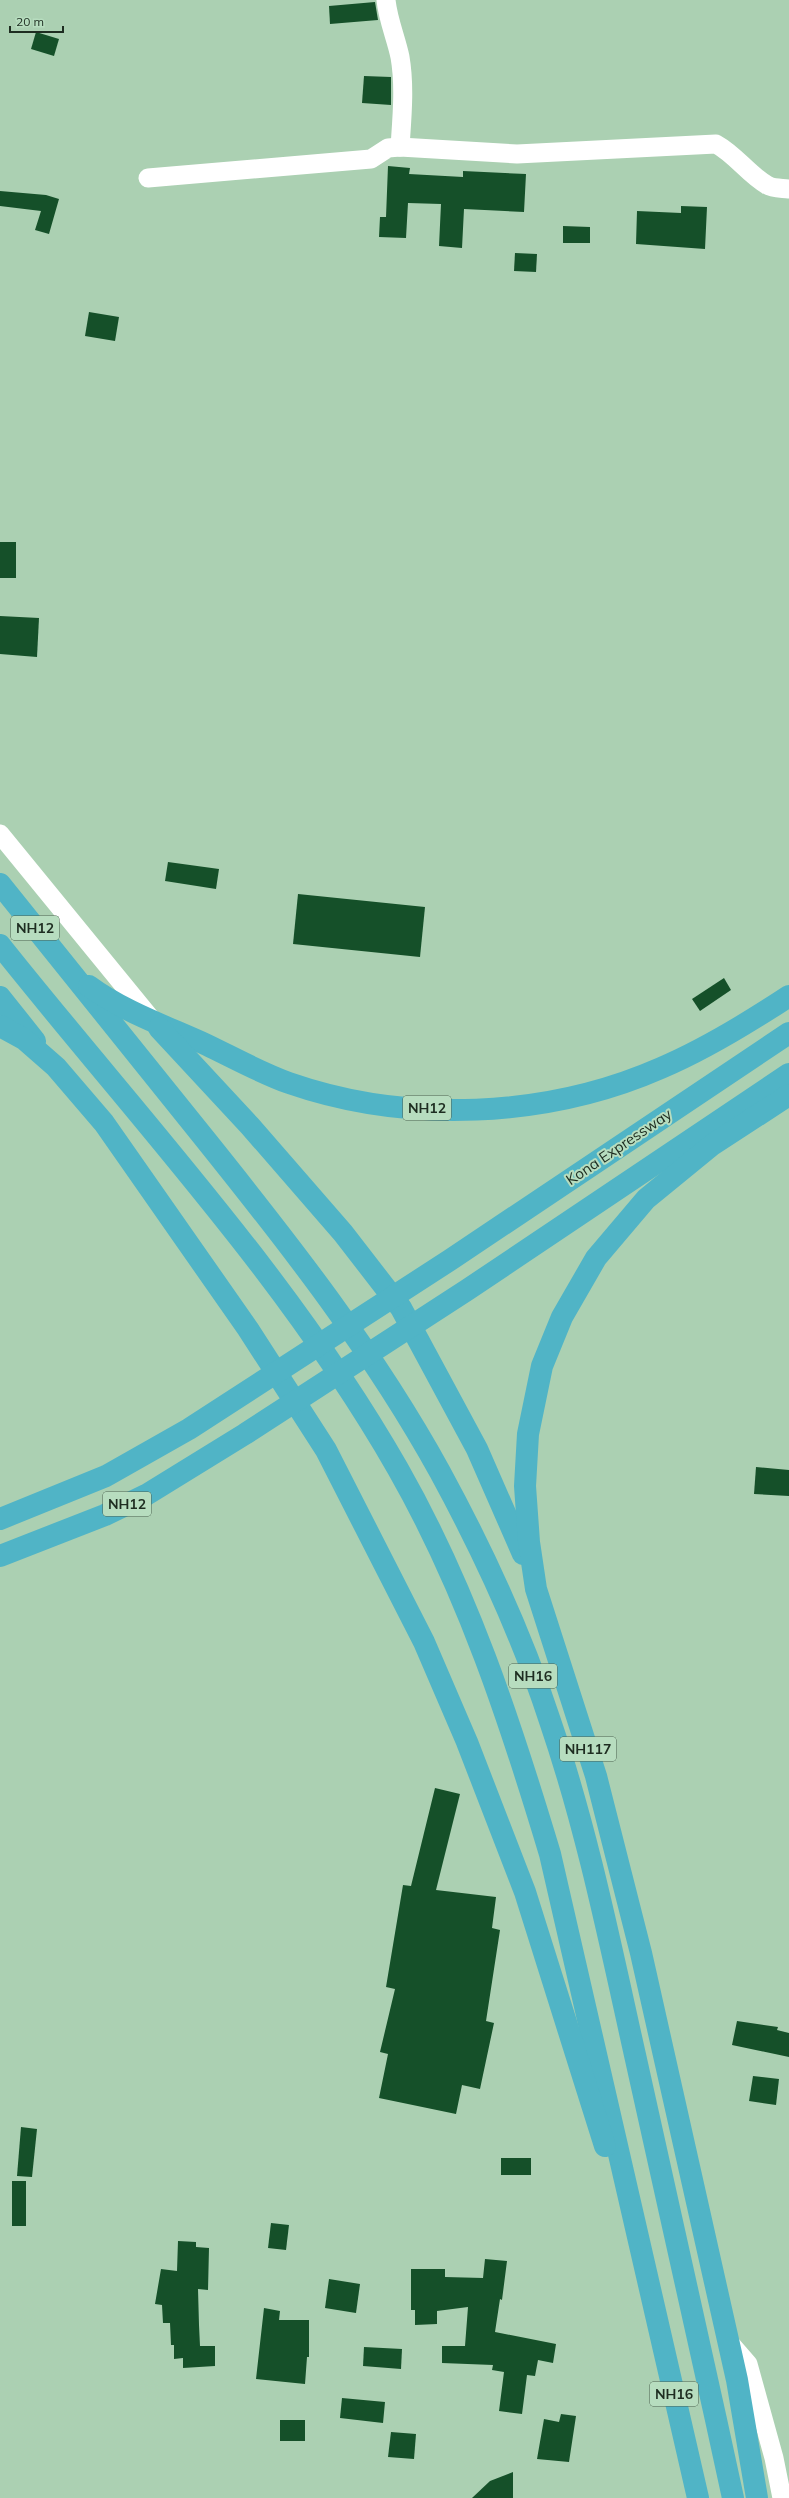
<svg xmlns="http://www.w3.org/2000/svg" width="789" height="2498" viewBox="0 0 789 2498" font-family="Mulish,sans-serif">
  <rect width="100%" height="100%" fill="#abd0b2"/>
  <g fill="#155029">
    <path d="M375 2 378 20 330 24 329 6Z"/>
    <path d="M36 32 59 39 54 56 31 49Z"/>
    <path d="M364 76 391 77V105L362 103Z"/>
    <path d="M388 166 410 168 409 174 463 177V171L526 174 524 212 464 209 462 248 439 246 441 204 408 203 406 238 379 237 380 217H386Z"/>
    <path d="M0 191 46 195 59 199 49 234 35 230 41 211 0 206Z"/>
    <path d="M681 206 707 207 705 249 636 244 637 211 681 213Z"/>
    <path d="M563 226 590 227V243H563Z"/>
    <path d="M515 253 537 254 536 272 514 271Z"/>
    <path d="M89 312 119 317 115 341 85 336Z"/>
    <rect x="0" y="542" width="16" height="36"/>
    <path d="M0 616 39 618 37 657 0 654Z"/>
    <path d="M168 862 219 869 216 889 165 881Z"/>
    <path d="M298 894 425 907 420 957 293 944Z"/>
    <path d="M724 978 731 990 700 1011 692 999Z"/>
    <path d="M756 1467 789 1470V1496L754 1494Z"/>
    <path d="M435 1788 460 1794 436 1890 496 1897 492 1928 500 1930 486 2021 494 2023 480 2089 462 2085 456 2114 379 2098 388 2054 380 2052 395 1989 386 1987 403 1885 411 1886Z"/>
    <path d="M737 2021 778 2027 777 2030 789 2033V2057L732 2045Z"/>
    <path d="M753 2076 779 2079 776 2105 749 2101Z"/>
    <path d="M21 2127 37 2129 32 2177 17 2176Z"/>
    <rect x="501" y="2158" width="30" height="17"/>
    <rect x="12" y="2181" width="14" height="45"/>
    <path d="M271 2223 289 2225 286 2250 268 2248Z"/>
    <path d="M178 2241 196 2242V2247L209 2248 208 2290 198 2289 199 2325 200 2346H215V2366L183 2368V2358L174 2359V2345H171L170 2323H163L162 2305 155 2304 161 2269 177 2271Z"/>
    <path d="M485 2259 507 2261 502 2300 500 2299 495 2332 556 2344 553 2363 538 2360 535 2376 527 2375 522 2414 499 2411 504 2372 492 2370 493 2365 442 2363V2346H465L468 2307 437 2311V2324L415 2325V2310H411V2269H445V2277L483 2278Z"/>
    <path d="M329 2279 360 2284 356 2313 325 2308Z"/>
    <path d="M264 2308 280 2311 279 2320H309V2357H307L305 2384 256 2379Z"/>
    <path d="M364 2347 402 2349 401 2369 363 2366Z"/>
    <path d="M342 2398 385 2402 383 2423 340 2418Z"/>
    <path d="M561 2414 576 2416 569 2462 537 2459 544 2419 559 2422Z"/>
    <rect x="280" y="2420" width="25" height="21"/>
    <path d="M391 2432 416 2434 414 2459 388 2457Z"/>
    <path d="M513 2472V2498H472L490 2481Z"/>
  </g>
  <g fill="none" stroke-linecap="round" stroke-linejoin="round">
    <g stroke="#fff" stroke-width="19">
      <path d="M386 0C388 20 396 38 400 57 405 86 402 117 400 147"/>
      <path d="M148 178 371 159 388 148 400 147 517 154 716 144C736 155 748 174 767 185 773 189 782 188 789 189"/>
      <path d="M0 834 152 1020"/>
      <path d="M728 2341 748 2364 774 2458 782 2498"/>
    </g>
    <g stroke="#50b4c6" stroke-width="22">
      <path d="M0 884C68 969 136 1054 205 1139 290 1245 374 1352 440 1472 483 1551 522 1635 550 1721 587 1829 610 1943 635 2055 668 2202 701 2350 733 2498"/>
      <path d="M0 945C136 1116 289 1278 398 1469 467 1590 510 1721 550 1854L698 2498"/>
      <path d="M89 986C124 1012 168 1027 207 1045 234 1058 261 1073 289 1083 407 1124 547 1118 661 1068 706 1049 748 1023 789 996"/>
      <path d="M0 997 35 1041"/>
      <path d="M0 1026 24 1039 56 1067 104 1123 248 1329 326 1450 424 1642 467 1742 525 1892 605 2146"/>
      <path d="M159 1028 250 1126 343 1233 401 1308 477 1449 523 1554"/>
      <path d="M0 1519 106 1476 189 1429 450 1260 789 1033"/>
      <path d="M0 1556 105 1515 146 1495 245 1434 467 1290 789 1074"/>
      <path d="M757 2498 737 2380 641 1953 596 1776 536 1589 529 1542 525 1486 528 1434 542 1366 562 1317 596 1258 646 1199 712 1145 789 1095"/>
    </g>
  </g>
  <g text-anchor="middle" stroke-width="4" stroke-linejoin="round" paint-order="stroke">
    <g fill="#b7ddbf" stroke="#4c6250" stroke-width="1">
      <rect x="11" y="916" width="48" height="24" rx="3"/>
      <rect x="403" y="1096" width="48" height="24" rx="3"/>
      <rect x="103" y="1492" width="48" height="24" rx="3"/>
      <rect x="509" y="1664" width="48" height="24" rx="3"/>
      <rect x="560" y="1737" width="56" height="24" rx="3"/>
      <rect x="650" y="2382" width="48" height="24" rx="3"/>
    </g>
    <g font-size="14" font-weight="bold" fill="#1e2d21">
      <text x="35" y="933">NH12</text>
      <text x="427" y="1113">NH12</text>
      <text x="127" y="1509">NH12</text>
      <text x="533" y="1681">NH16</text>
      <text x="588" y="1754">NH117</text>
      <text x="674" y="2399">NH16</text>
    </g>
    <g font-size="15" fill="#1e2d21" stroke="#b7ddbf">
      <text transform="translate(619 1147) rotate(-34)" y="5">Kona Expressway</text>
    </g>
  </g>
  <path d="M10 26v6h53v-6" fill="none" stroke="#1e2d21" stroke-width="2"/>
  <text x="16" y="26" font-size="12" fill="#1e2d21" stroke="#b7ddbf" stroke-width="3" paint-order="stroke">20 m</text>
</svg>
